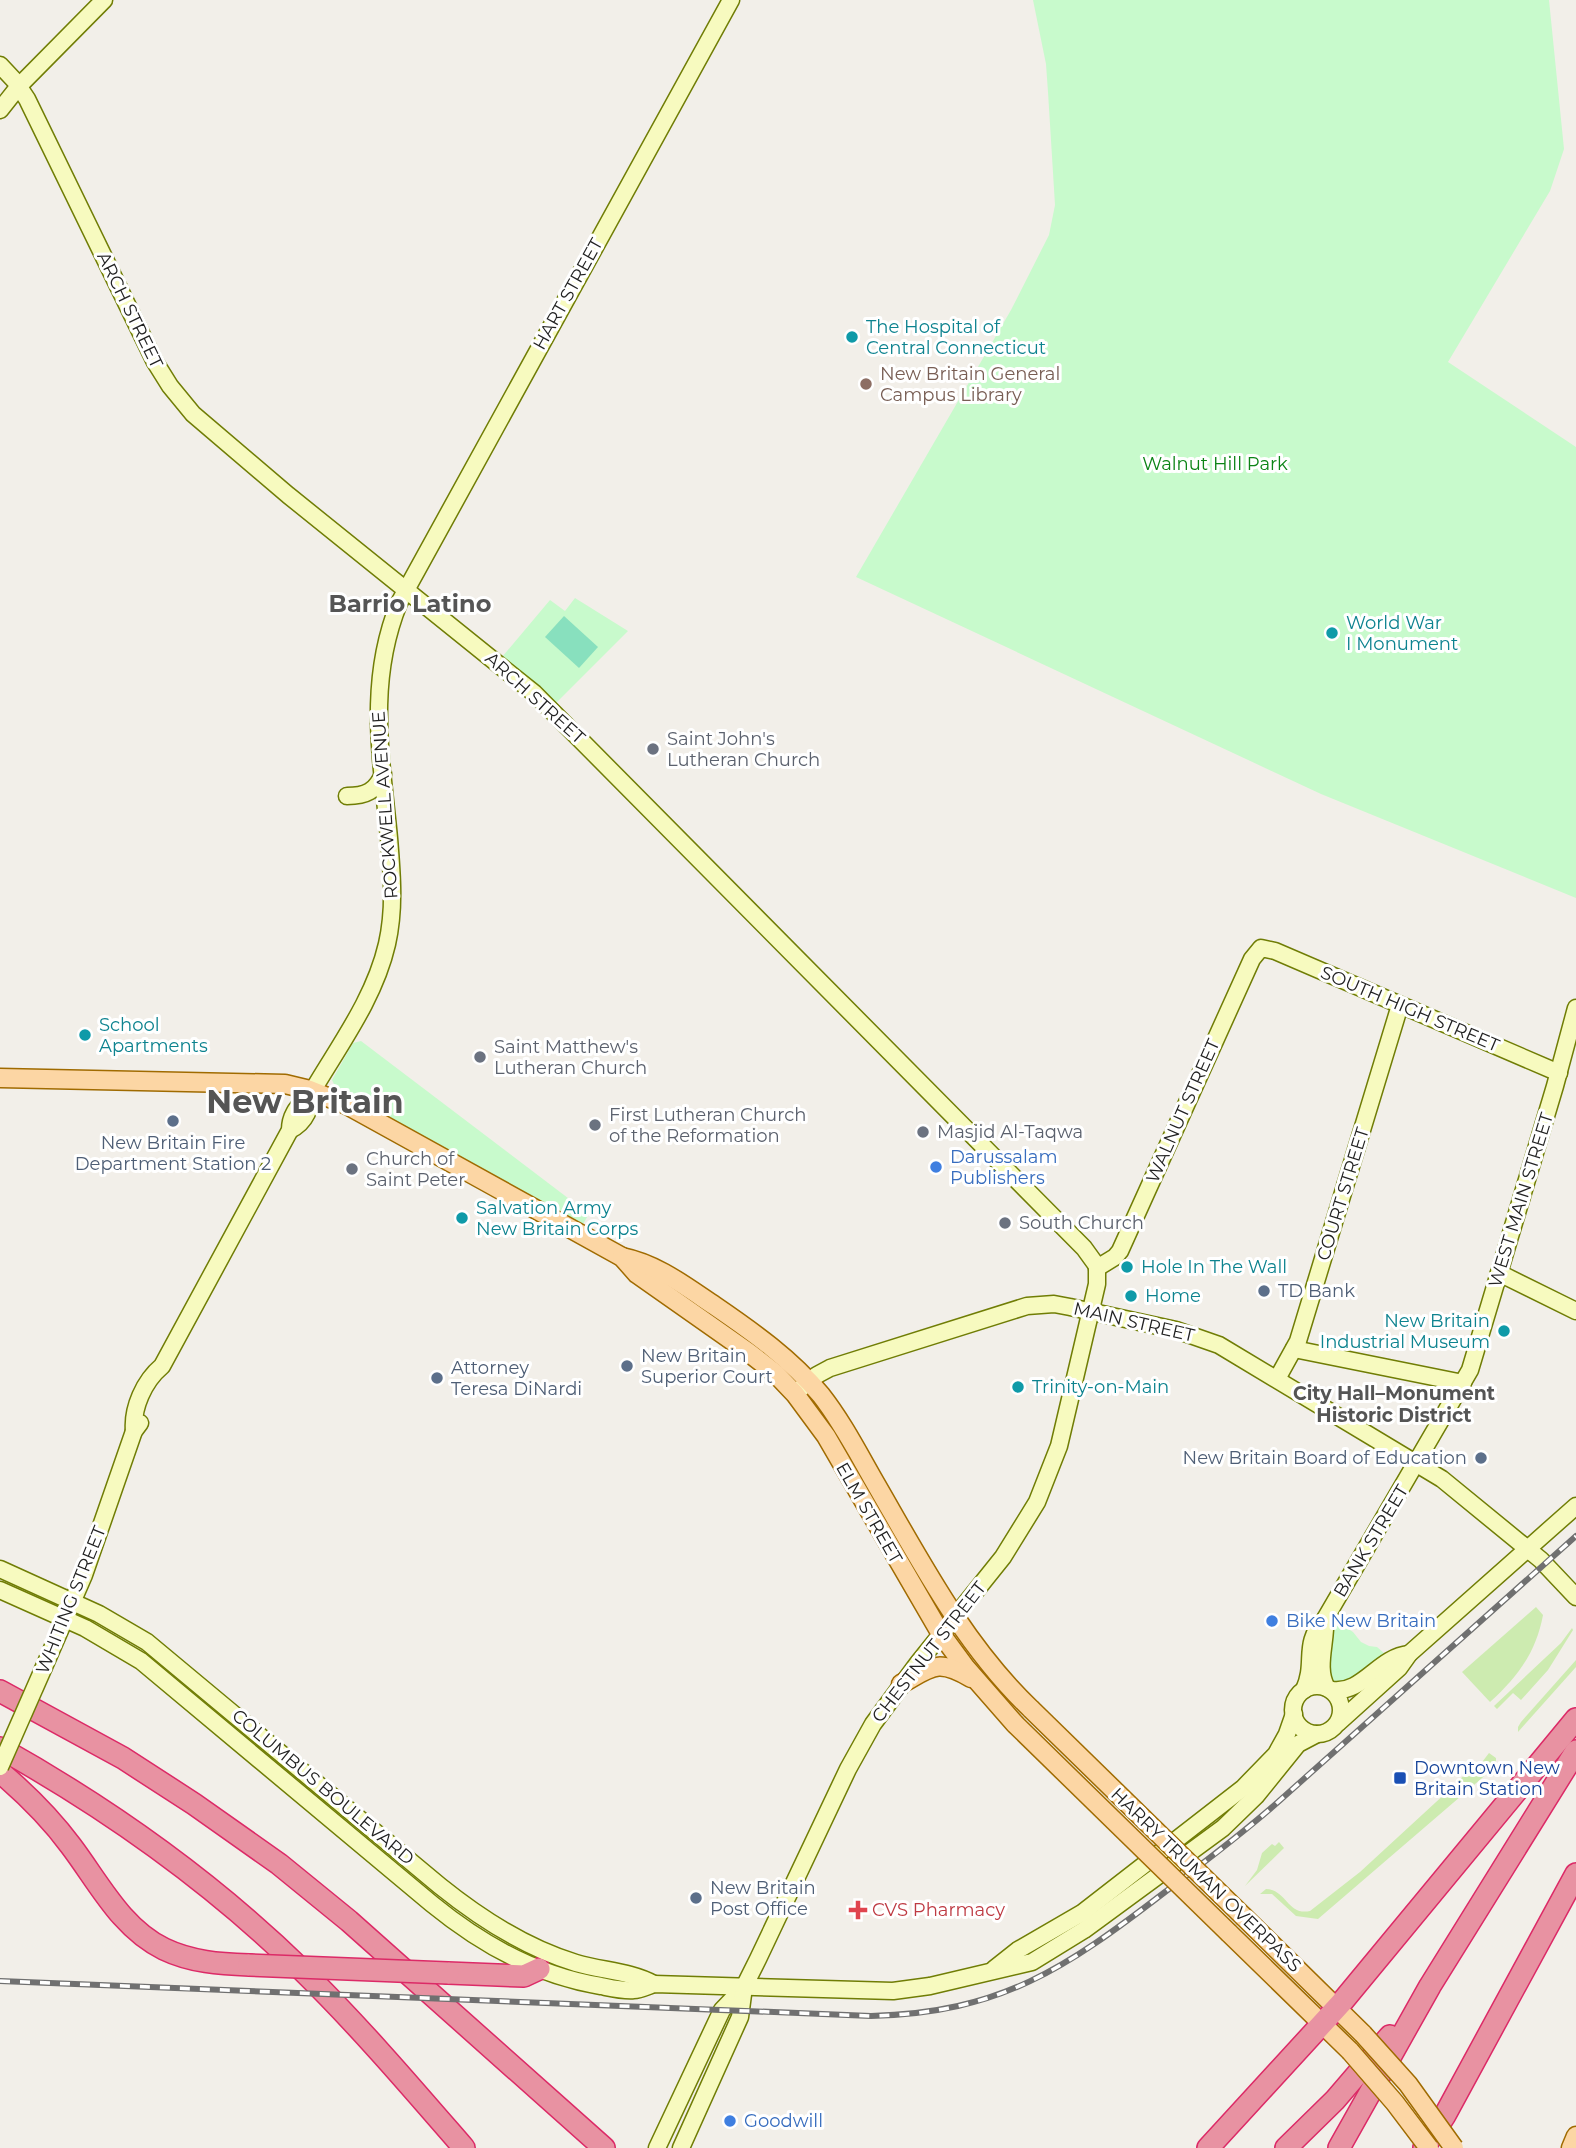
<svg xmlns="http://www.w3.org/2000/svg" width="1576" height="2148" viewBox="0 0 1576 2148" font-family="Montserrat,sans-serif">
  <rect width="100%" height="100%" fill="#f2efe9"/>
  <g fill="#cdebb0">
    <path d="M1536 1607 1543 1615C1536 1652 1518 1677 1490 1702L1462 1672Z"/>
    <path d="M1572 1628 1573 1630 1548 1670 1521 1700 1513 1693 1497 1709 1494 1706 1561 1643Z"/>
    <path d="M1576 1660V1667L1518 1732V1727L1521 1722Z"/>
    <path d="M1489 1753 1496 1758V1766L1318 1919 1296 1916 1272 1894H1260L1266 1889C1286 1889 1288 1916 1310 1911L1360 1872 1448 1791H1452L1459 1785V1780L1468 1772 1470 1775 1474 1769 1476 1770Z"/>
    <path d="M1279 1842 1284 1848 1245 1886 1257 1870 1262 1853 1272 1844 1275 1846Z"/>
  </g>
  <g fill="#c8facc">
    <path d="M1033 0H1549L1564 149 1550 191 1448 362 1576 447V898L1321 794 856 577 1011 310 1049 235 1055 205 1048 92 1046 64Z"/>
    <path d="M575 598 628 631 555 704 502 657 550 600 565 611Z"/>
    <path d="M361 1041 589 1214 583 1224 336 1088 332 1080 353 1043Z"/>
    <path d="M1336 1621 1353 1632 1361 1642 1369 1646 1377 1647 1385 1654 1368 1667 1356 1681 1335 1684 1330 1680 1329 1654Z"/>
  </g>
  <path fill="#88e0be" d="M564 616 598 647 579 668 545 637Z"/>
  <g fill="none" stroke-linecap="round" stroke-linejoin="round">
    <defs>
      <g id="secondary">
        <path d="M0 65 15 81 27 99 155 362 170 386 193 414 288 495 534 693 1084 1248 1097 1266V1284L1059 1446 1037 1502 1003 1557 918 1663 873 1724 848 1769 758 1959 744 1987 722 2010 657 2148"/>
        <path d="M0 110 19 86 104 0"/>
        <path d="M347 796C366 796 376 791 383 774"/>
        <path d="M290 1130C307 1122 310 1107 313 1091"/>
        <path d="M1097 1268 1115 1257 1120 1251 1252 959 1261 948 1275 951 1559 1073"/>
        <path d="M1499 1273 1576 1311"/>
        <path d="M1294 1349 1463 1383"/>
        <path d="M1277 1379 1298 1341 1400 1005"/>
        <path d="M799 1390 817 1375 830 1368 1027 1306 1054 1304 1070 1307 1176 1330 1219 1345 1442 1479 1541 1560 1576 1597"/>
        <path d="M134 1431C132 1408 144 1381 162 1366L290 1130C290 1108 306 1102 316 1085 343 1040 375 996 387 944 395 909 392 874 389 838 381 756 367 682 399 603L731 0"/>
        <path d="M0 1569 99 1614 147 1642 440 1886C481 1919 526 1948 576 1963 603 1971 630 1971 654 1984"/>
        <path d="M0 1590 85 1628 141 1661 432 1904C481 1944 538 1976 601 1986 611 1988 623 1991 634 1990 640 1990 648 1986 654 1984L893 1991 930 1986 1032 1962 1084 1930 1223 1828 1256 1796 1298 1744 1317 1734"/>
        <path d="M1325 1619C1327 1641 1315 1668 1327 1688"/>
        <path d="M44 1667 84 1575 134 1431 140 1423"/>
        <circle cx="1317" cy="1710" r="24"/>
        <path d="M1304 1690C1317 1661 1301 1645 1325 1619L1470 1370 1555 1086 1576 1008"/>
        <path d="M1332 1690C1363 1694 1378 1657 1409 1654"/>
        <path d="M1338 1723 1399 1668 1409 1654 1576 1506"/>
        <path d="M994 1969 1018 1950 1082 1913 1243 1788 1276 1754 1287 1734 1294 1714"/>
        <path d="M681 2148 740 2017 744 1987"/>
      </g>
      <g id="primary">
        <path d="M0 1078 285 1084 310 1090 347 1105 622 1257 637 1274 748 1352 775 1373 795 1394 826 1436 941 1634 966 1668 1015 1724"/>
        <path d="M622 1257C657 1264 685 1286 715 1306 753 1332 791 1359 821 1395 843 1423 859 1455 877 1486 922 1564 965 1646 1031 1709"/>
        <path d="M901 1684C932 1667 937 1658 971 1678"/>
        <path d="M1244 1917 1363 2034"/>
        <path d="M1229 1933 1350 2051"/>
        <path d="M1571 2148 1576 2136"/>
      </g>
      <g id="highway">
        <path d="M0 1691 123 1758 194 1804 279 1864 349 1921 604 2148"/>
        <path d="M0 1748C109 1809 214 1884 303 1971 360 2027 412 2088 464 2148"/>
        <path d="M0 1772C26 1794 51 1819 71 1846 99 1883 121 1928 164 1949 191 1962 220 1964 249 1965"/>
        <path d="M448 1973 524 1976 539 1969"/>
        <path d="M1208 2148 1342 2002 1576 1719"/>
        <path d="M1286 2148 1335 2100 1390 2036"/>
        <path d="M1339 2148 1430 1986 1576 1751"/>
        <path d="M1424 2148 1445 2115 1576 1874"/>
      </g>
    </defs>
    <use href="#secondary" stroke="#707d05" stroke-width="19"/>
    <use href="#primary" stroke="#a06b00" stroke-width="21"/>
    <use href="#highway" stroke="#dc2a67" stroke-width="24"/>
    <use href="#secondary" stroke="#f7fabf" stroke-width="16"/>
    <use href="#primary" stroke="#fcd6a4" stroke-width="18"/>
    <use href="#highway" stroke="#e892a2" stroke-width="21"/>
    <defs>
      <path id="rail" d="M0 1981 871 2016C1001 2013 1066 1968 1165 1892 1203 1863 1242 1834 1278 1802L1576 1536"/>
    </defs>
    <use href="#rail" stroke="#707070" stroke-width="6"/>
    <use href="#rail" stroke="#fff" stroke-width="3.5" stroke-dasharray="10" stroke-linecap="butt"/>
    <defs>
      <path id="secondary-bridge" d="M0 1767 44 1667"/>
      <g id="primary-bridge">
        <path d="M1031 1709 1244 1917"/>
        <path d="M1015 1724 1229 1933"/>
        <path d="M1363 2034 1408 2084 1454 2148"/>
        <path d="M1350 2051 1395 2103 1429 2148"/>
      </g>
      <path id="highway-bridge" d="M249 1965 448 1973"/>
    </defs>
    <use href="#secondary-bridge" stroke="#707d05" stroke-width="19" stroke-linecap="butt"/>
    <use href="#primary-bridge" stroke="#a06b00" stroke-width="21" stroke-linecap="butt"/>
    <use href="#highway-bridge" stroke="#dc2a67" stroke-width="24" stroke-linecap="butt"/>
    <use href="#secondary-bridge" stroke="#f7fabf" stroke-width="16"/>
    <use href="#primary-bridge" stroke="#fcd6a4" stroke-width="18"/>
    <use href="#highway-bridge" stroke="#e892a2" stroke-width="21"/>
  </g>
  <g fill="#0f9aa8" stroke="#fff" stroke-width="2.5">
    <circle cx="852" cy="337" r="7"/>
    <circle cx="1332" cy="633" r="7"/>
    <circle cx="85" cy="1035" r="7"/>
    <circle cx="462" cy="1218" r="7"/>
    <circle cx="1127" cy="1267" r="7"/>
    <circle cx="1131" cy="1296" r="7"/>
    <circle cx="1504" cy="1331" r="7"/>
    <circle cx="1018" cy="1387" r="7"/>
  </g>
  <circle fill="#8d6e63" stroke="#fff" stroke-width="2.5" cx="866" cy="384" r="7"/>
  <g fill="#6b7280" stroke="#fff" stroke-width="2.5">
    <circle cx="653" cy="749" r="7"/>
    <circle cx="480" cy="1057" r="7"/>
    <circle cx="595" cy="1125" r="7"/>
    <circle cx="923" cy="1132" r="7"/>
    <circle cx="352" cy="1169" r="7"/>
    <circle cx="1005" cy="1223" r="7"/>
  </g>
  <g fill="#5c6f8a" stroke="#fff" stroke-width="2.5">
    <circle cx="173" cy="1121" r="7"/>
    <circle cx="1264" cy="1291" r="7"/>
    <circle cx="627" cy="1366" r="7"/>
    <circle cx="437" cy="1378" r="7"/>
    <circle cx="1481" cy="1458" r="7"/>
    <circle cx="696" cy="1898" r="7"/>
  </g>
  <g fill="#3f7fe0" stroke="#fff" stroke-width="2.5">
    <circle cx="936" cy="1167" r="7"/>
    <circle cx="1272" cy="1621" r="7"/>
    <circle cx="730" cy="2121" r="7"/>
  </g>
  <rect fill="#1a4fb4" stroke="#fff" stroke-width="2.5" x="1393" y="1771" width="14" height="14" rx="3.5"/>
  <path fill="#e0444e" stroke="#fff" stroke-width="2.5" d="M854.5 1899.5h7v7h7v7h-7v7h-7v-7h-7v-7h7z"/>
  <g text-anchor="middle" stroke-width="6" stroke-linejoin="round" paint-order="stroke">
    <g font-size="18" fill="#222" stroke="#fff">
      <text transform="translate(568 294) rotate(-61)" y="6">HART STREET</text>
      <text transform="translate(130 310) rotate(64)" y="6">ARCH STREET</text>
      <text transform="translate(535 698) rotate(42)" y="6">ARCH STREET</text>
      <text transform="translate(385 805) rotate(-94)" y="6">ROCKWELL AVENUE</text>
      <text transform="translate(1410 1009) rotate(23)" y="6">SOUTH HIGH STREET</text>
      <text transform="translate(1183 1111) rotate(-66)" y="6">WALNUT STREET</text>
      <text transform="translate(1343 1194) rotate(-73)" y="6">COURT STREET</text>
      <text transform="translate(1521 1200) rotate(-73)" y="6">WEST MAIN STREET</text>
      <text transform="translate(1134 1322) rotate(13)" y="6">MAIN STREET</text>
      <text transform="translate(869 1513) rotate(60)" y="6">ELM STREET</text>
      <text transform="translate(1371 1541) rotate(-59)" y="6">BANK STREET</text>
      <text transform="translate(71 1600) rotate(-68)" y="6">WHITING STREET</text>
      <text transform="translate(929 1652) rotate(-52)" y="6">CHESTNUT STREET</text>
      <text transform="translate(323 1787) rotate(40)" y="6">COLUMBUS BOULEVARD</text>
      <text transform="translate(1206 1880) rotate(44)" y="6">HARRY TRUMAN OVERPASS</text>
    </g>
    <g font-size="18" fill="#0d838f" stroke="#fff" text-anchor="start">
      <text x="866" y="333">The Hospital of<tspan x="866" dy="21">Central Connecticut</tspan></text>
      <text x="1346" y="629">World War<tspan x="1346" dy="21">I Monument</tspan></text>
      <text x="99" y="1031">School<tspan x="99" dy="21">Apartments</tspan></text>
      <text x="476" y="1214">Salvation Army<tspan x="476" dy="21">New Britain Corps</tspan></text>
      <text x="1141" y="1273">Hole In The Wall</text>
      <text x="1145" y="1302">Home</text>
      <text x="1490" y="1327" text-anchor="end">New Britain<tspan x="1490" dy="21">Industrial Museum</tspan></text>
      <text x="1032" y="1393">Trinity-on-Main</text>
    </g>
    <g font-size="18" fill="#785e54" stroke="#fff" text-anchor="start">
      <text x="880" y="380">New Britain General<tspan x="880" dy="21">Campus Library</tspan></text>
    </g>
    <g font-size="18" fill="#0c8416" stroke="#fff">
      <text x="1215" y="470">Walnut Hill Park</text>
    </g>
    <g font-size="18" fill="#5b616d" stroke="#fff" text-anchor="start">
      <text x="667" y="745">Saint John's<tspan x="667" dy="21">Lutheran Church</tspan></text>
      <text x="494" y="1053">Saint Matthew's<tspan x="494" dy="21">Lutheran Church</tspan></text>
      <text x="609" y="1121">First Lutheran Church<tspan x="609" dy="21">of the Reformation</tspan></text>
      <text x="937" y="1138">Masjid Al-Taqwa</text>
      <text x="366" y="1165">Church of<tspan x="366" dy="21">Saint Peter</tspan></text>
      <text x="1019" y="1229">South Church</text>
    </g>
    <g font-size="18" fill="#4e5e75" stroke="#fff" text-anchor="start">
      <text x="173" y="1149" text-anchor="middle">New Britain Fire<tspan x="173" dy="21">Department Station 2</tspan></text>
      <text x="1278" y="1297">TD Bank</text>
      <text x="641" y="1362">New Britain<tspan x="641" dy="21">Superior Court</tspan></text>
      <text x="451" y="1374">Attorney<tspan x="451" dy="21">Teresa DiNardi</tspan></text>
      <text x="1467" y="1464" text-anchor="end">New Britain Board of Education</text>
      <text x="710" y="1894">New Britain<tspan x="710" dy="21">Post Office</tspan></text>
    </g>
    <g font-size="18" fill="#366cbe" stroke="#fff" text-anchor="start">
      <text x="950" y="1163">Darussalam<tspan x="950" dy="21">Publishers</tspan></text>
      <text x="1286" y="1627">Bike New Britain</text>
      <text x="744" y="2127">Goodwill</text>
    </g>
    <g font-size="18" fill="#164399" stroke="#fff" text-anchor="start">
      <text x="1414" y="1774">Downtown New<tspan x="1414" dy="21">Britain Station</tspan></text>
    </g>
    <g font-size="18" fill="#be3a42" stroke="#fff" text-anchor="start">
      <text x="872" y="1916">CVS Pharmacy</text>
    </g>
    <g font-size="19" font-weight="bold" fill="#555" stroke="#fff">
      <text x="1394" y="1400">City Hall–Monument<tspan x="1394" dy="22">Historic District</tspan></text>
    </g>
    <g font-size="24" font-weight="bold" fill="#555" stroke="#fff">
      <text x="410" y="612">Barrio Latino</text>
    </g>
    <g font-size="32" font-weight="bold" fill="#555" stroke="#fff">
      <text x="305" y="1113">New Britain</text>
    </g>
  </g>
</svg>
